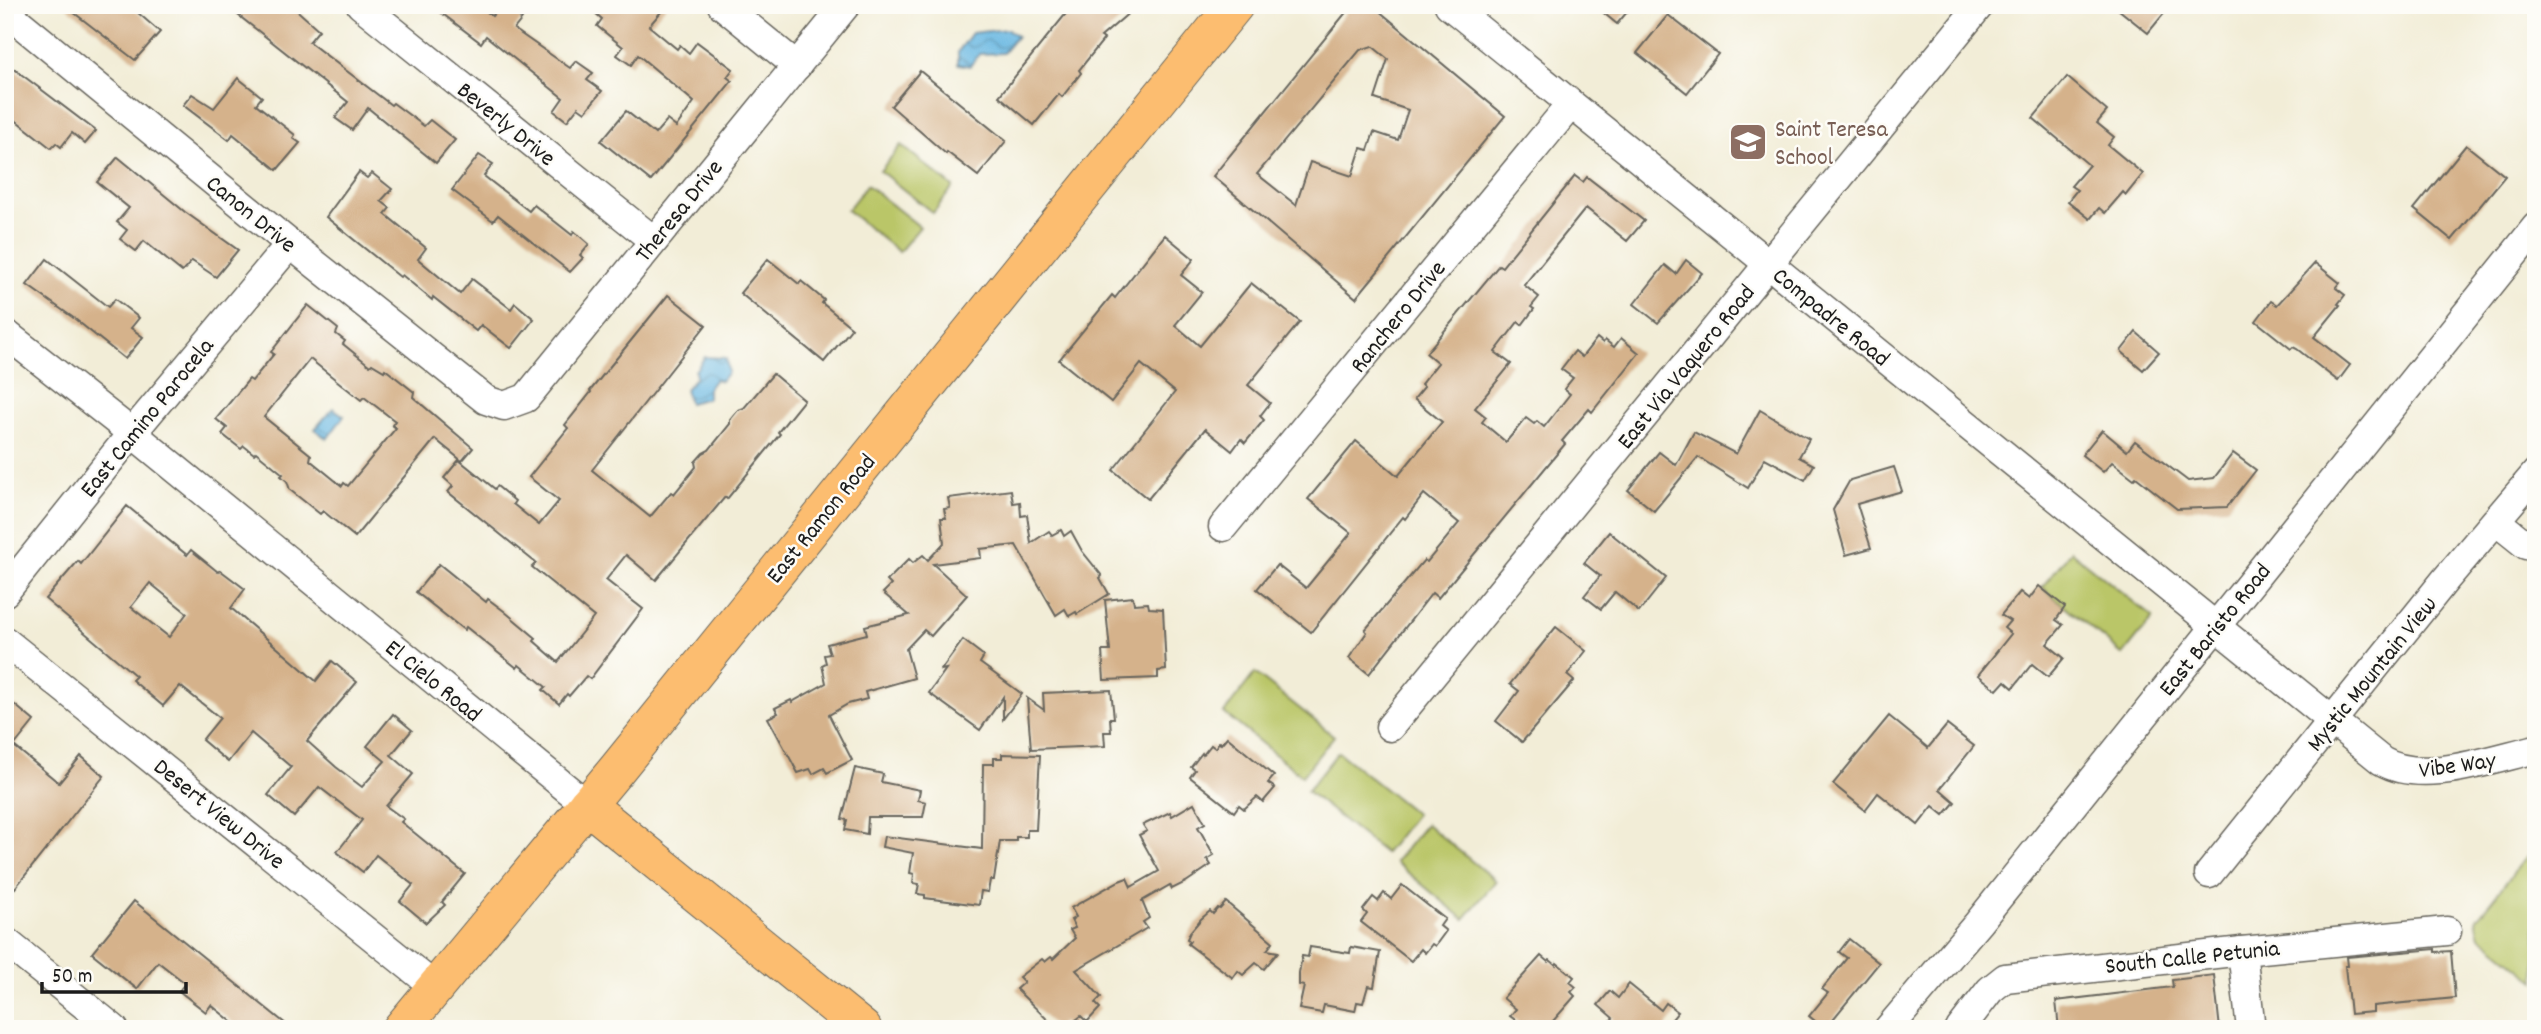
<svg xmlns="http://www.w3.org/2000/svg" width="2541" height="1034" viewBox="0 0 2541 1034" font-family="Dekko,sans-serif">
  <defs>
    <pattern id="water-waves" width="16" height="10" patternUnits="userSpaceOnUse" patternTransform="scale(1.75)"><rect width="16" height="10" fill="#67b7e2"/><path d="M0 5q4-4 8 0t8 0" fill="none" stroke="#5494b6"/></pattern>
  </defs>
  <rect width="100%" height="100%" fill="#fdfcf7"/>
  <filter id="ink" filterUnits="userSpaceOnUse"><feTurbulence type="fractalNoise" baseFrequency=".0143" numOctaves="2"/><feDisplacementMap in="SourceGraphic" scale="14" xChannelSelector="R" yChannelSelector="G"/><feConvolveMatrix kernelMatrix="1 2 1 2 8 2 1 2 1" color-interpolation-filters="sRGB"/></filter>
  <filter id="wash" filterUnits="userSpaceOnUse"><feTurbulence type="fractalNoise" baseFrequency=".00686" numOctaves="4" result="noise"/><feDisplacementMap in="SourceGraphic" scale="28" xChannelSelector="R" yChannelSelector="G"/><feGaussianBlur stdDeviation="1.57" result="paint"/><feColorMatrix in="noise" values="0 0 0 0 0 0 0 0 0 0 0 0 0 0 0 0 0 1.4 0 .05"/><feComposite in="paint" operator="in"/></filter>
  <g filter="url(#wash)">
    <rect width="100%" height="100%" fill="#f2edd7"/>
    <g fill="#bac668" stroke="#6b7142" stroke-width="2">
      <path d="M901 145 953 187 933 213 880 171Z"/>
      <path d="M867 185 920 227 899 252 847 210Z"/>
      <path d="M2071 551 2153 618 2123 655 2042 587Z"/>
      <path d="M1255 673 1334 736 1302 776 1224 713Z"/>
      <path d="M1338 752 1416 814 1385 853 1307 791Z"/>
      <path d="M1426 824 1496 881 1464 919 1395 862Z"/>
      <path d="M2536 855V981L2480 936 2476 920 2527 856Z"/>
    </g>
    <g fill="url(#water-waves)" stroke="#426a7f" stroke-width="2">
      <path d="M1007 29 1017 36 1003 53 979 54 970 66 958 64V52L972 33Z"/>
      <path d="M705 357 726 358 728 372 721 381 715 379 708 388V398L689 403 685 389 696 377 695 371Z"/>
      <path d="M333 408 344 416 327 439 315 429Z"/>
    </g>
    <g id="blocks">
      <g fill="#d5b28b" fill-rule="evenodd">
        <path d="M64 5H129L160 32 135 60Z"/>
        <path d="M245 5H291L319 30 309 42 391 105 393 103 424 126 430 120 455 140 436 163 368 108 352 130 335 118 348 102 238 15Z"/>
        <path d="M431 5H479L492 16 502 5 522 19 514 29 570 68 576 61 593 73 587 80 602 91 585 112 578 107 567 121 554 111 563 98 486 36 481 43Z"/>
        <path d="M586 5H667L649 26 677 49 680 45 689 53 697 42 733 69 727 77 732 81 651 181 601 141 626 111 655 134 667 120 676 127 694 102 638 55 631 65 617 55 623 47 597 26 602 19Z"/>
        <path d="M1073 5H1138L1101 37 1104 39 1079 70 1081 73 1062 97 1059 94 1034 125 999 96Z"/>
        <path d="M1352 5H1372L1505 116 1356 298 1213 176ZM1372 46 1388 59 1375 99 1408 110 1398 140 1374 132 1368 150 1361 148 1352 176 1310 162 1296 205 1257 174 1360 50Z"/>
        <path d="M1594 5H1633L1617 24Z"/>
        <path d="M2113 5H2171L2148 33Z"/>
        <path d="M1668 15 1718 54 1687 93 1637 53Z"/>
        <path d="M5 62 96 131 85 144 72 133 61 147 56 143 51 148 14 119 5 131Z"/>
        <path d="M920 71 1006 141 978 176 947 152 946 154 891 106Z"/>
        <path d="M2067 77 2107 111 2097 123 2114 137 2108 145 2143 174 2126 195 2123 192 2105 213 2099 208 2090 219 2068 201 2077 190 2071 186 2089 165 2033 118Z"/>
        <path d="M238 78 262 97 256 104 295 135 293 138 300 143 277 170 233 134 229 140 183 105 192 94 214 108Z"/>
        <path d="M2466 145 2505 176 2452 240 2414 209Z"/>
        <path d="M479 155 493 164 484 176 529 211 534 205 572 235 574 231 589 244 580 255 583 258 570 272 498 215 493 221 452 190Z"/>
        <path d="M118 157 185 212 238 250 216 277 192 261 182 272 144 241 136 251 120 239 127 230 117 222 129 208 97 182Z"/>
        <path d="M359 172 367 178 372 173 392 189 381 201 390 208 385 214 426 248 418 259 460 294 472 279 511 309 515 303 534 319 511 348 481 325 476 331 433 297 432 300 402 275 400 277 326 217Z"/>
        <path d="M1575 176 1583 182 1587 177 1644 221 1627 241 1586 208 1524 285 1539 297 1531 307 1534 309 1522 325 1518 322 1495 352 1511 364 1475 408 1486 417 1482 422 1506 442 1526 418 1534 424 1537 421 1544 427 1570 394 1564 389 1573 378 1561 369 1575 351 1582 357 1597 338 1603 343 1605 340 1614 347 1621 338 1639 353 1592 412 1589 409 1562 441 1565 444 1438 598 1432 593 1369 674 1349 658 1367 632 1365 630 1424 560 1427 562 1459 523 1424 494 1405 519 1403 517 1311 632 1257 589 1277 565 1306 588 1351 533 1308 499 1356 441 1398 476 1442 422 1414 399 1424 387 1421 384 1438 363 1426 353 1499 265 1502 267Z"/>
        <path d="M1165 235 1194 259 1181 275 1202 292 1175 325 1200 346 1251 283 1300 322 1248 385 1270 403 1260 416 1264 420 1245 443 1241 439 1232 451 1205 429 1148 499 1113 470 1175 392 1141 364 1111 402 1059 360 1112 295 1115 298Z"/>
        <path d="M47 259 108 307 115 299 139 318 131 328 143 337 125 359 75 319 27 285Z"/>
        <path d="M768 259 799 284 801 281 824 300 822 303 852 328 824 362 740 293Z"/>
        <path d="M1686 260 1702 273 1658 323 1634 304 1665 265 1676 274Z"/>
        <path d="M2315 263 2340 283 2336 288 2345 295 2338 304 2340 305 2314 337 2350 365 2338 381 2297 349 2293 347 2291 349 2256 321 2271 301 2277 305Z"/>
        <path d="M668 295 706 325 592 470 650 517 671 492 674 494 696 467 695 462 703 453 709 450 730 424V420L738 410 744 408 773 374 804 400 778 432 780 434 762 456 727 499 725 497 656 580 626 555 606 580 643 609 590 679 586 676 569 696 567 694 559 704 543 690 546 687 519 665 517 668 466 627 464 630 416 592 439 564 486 602 488 599 504 611 536 638 534 641 558 662 594 617 532 567 536 563 448 492 453 486 444 478 459 460 495 489 497 486 515 501 513 504 539 525 559 501 529 477 568 428 565 425 591 392 590 391Z"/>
        <path d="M308 305 338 329 336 334 345 341 343 344 370 366 372 364 384 371 385 369 414 392 413 397 473 448 462 461 435 439 355 537 323 511 320 514 290 490 287 481 281 476 283 474 256 452 254 454 244 446 241 449 222 434 227 428 216 419 249 379 252 381 274 354 271 352ZM310 359 361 400 364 397 395 421 392 425 396 428 348 486 344 483 342 486 310 460 311 455 264 417Z"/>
        <path d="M2136 332 2159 352 2143 370 2121 351Z"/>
        <path d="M1760 410 1809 439 1799 457 1814 465 1805 480 1765 458 1748 488 1698 457 1654 511 1628 490 1659 452 1676 465 1694 432 1736 454Z"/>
        <path d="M2102 430 2127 451 2135 441 2188 481 2214 478 2233 453 2256 470 2227 507 2177 509 2136 477 2134 479 2112 462 2103 472 2082 455Z"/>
        <path d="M1894 467 1902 491 1857 504 1871 548 1846 555 1833 510 1850 480Z"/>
        <path d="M1011 490 1013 503 1020 502 1021 516 1027 515 1031 543 1049 531 1052 535 1061 530 1064 536 1071 531 1082 551 1102 576 1100 578 1109 594 1077 614 1076 612 1069 616 1065 609 1056 615 1016 545 980 549 981 558 933 564 967 595 931 636 924 630 906 649 914 678 865 692 867 699 848 704 829 715 852 760 827 773 824 768 813 774 810 769 798 773 768 718 778 713 775 708 791 700 792 702 826 683 822 665 826 663 824 655 830 654 827 644 867 634 865 626 909 615 883 593 891 585 887 581 909 559 913 563 923 555 928 560 944 543 941 518H946L944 509 950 508 948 498Z"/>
        <path d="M127 506 187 555 191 550 218 572 220 570 245 589 231 608 316 681 332 661 357 682 307 741 336 767 362 787 385 761 367 746 393 714 412 730 391 755 413 774 386 806 404 819 401 822 465 874 442 902 445 905 426 923 400 901 413 885 376 855 363 872 337 852 362 820 319 787 294 817 268 795 291 767 251 733 228 762 202 740 220 718 180 686 163 706 132 680 136 676 45 599 78 561 81 564ZM150 583 187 613 169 637 131 607Z"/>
        <path d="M1609 532 1666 578 1639 612 1615 592 1601 609 1584 596 1600 576 1584 563Z"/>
        <path d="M2039 586 2065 607 2056 620 2063 625 2047 644 2064 658 2048 677 2032 664 2013 688 2005 681 1997 690 1978 675 2011 634 2004 628 2010 621 2001 615 2020 592 2029 599Z"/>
        <path d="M1133 597 1134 604 1148 603 1149 608 1163 609 1166 670 1158 671V678L1104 680 1102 651H1110L1105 600Z"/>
        <path d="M1556 627 1586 651 1567 675 1574 681 1522 742 1496 721 1519 691 1510 684Z"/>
        <path d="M963 640 984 656 980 663 1022 694 1003 719V697L980 730 929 693 946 669 941 670Z"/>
        <path d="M1111 690 1114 718H1110L1111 732H1104L1105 746 1031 749 1027 698 1044 710 1043 693Z"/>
        <path d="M15 705 34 721 14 746 59 783 81 756 104 776 15 888 5 880V851L12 842 5 836V717Z"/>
        <path d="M1889 716 1928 748 1947 725 1974 746 1940 789 1955 802 1944 815 1933 806 1918 825 1878 793 1865 810 1833 784Z"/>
        <path d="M1227 737 1274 776 1268 783 1275 788 1263 802 1257 797 1244 809 1239 805 1234 812 1190 777 1195 770 1191 767 1202 753 1203 755 1211 745 1215 748 1219 742 1221 744Z"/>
        <path d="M1002 754 1040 755 1036 830H1027V837H1016V841H1000L994 880H990L988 892 981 891 979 905 925 898V895L917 894 919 884 913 883 914 874 910 873 913 853 882 847 884 836 982 849 983 764H994V758H1002Z"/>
        <path d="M855 768 883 774 881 782 920 790 918 800 926 802 923 817H868L867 834 845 830 847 820 842 819Z"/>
        <path d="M1194 803 1205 823 1198 827 1214 855 1207 859 1211 865 1186 882 1172 889 1170 885 1142 901 1149 918 1143 922 1147 928 1076 970 1101 997 1095 1003 1100 1008 1087 1022 1081 1016 1067 1027 1062 1022 1056 1028 1016 989 1024 982 1019 977 1042 959 1045 962 1051 957 1053 959 1075 938 1070 930 1075 928 1071 920 1076 917 1071 908 1119 881 1127 878 1131 887 1159 871 1139 835 1147 831 1143 825 1170 812 1172 816Z"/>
        <path d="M1402 885 1445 919 1440 926 1446 931 1435 946 1432 944 1425 953 1421 949 1411 961 1361 922 1367 914 1363 910 1373 897 1378 901 1384 893 1391 899Z"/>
        <path d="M134 901 292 1029H241L211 1005 206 1012 179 991 185 983 158 962 137 989 92 953Z"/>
        <path d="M1226 902 1273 942 1267 950 1278 952 1264 969 1256 963 1243 975 1238 971 1233 978 1188 944 1190 941 1187 939 1190 932 1201 919 1210 911 1213 914 1218 908 1220 909Z"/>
        <path d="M1849 939 1879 963 1825 1029 1809 1016 1828 993 1822 989 1847 958 1839 952Z"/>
        <path d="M1310 947 1350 953 1351 947 1380 952 1374 987 1368 986 1363 1003 1357 1002 1355 1011 1324 1005 1322 1013 1299 1009 1304 986 1299 985V973L1302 956 1308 957Z"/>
        <path d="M2435 949V952L2451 951 2455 998 2373 1006V1012L2350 1014 2345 966H2348L2347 957Z"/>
        <path d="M1541 956 1548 962 1550 960 1556 965 1557 963 1574 977 1570 982 1576 987 1571 992 1575 996 1546 1029H1512L1518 1022 1510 1016 1516 1009 1503 998Z"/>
        <path d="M2214 975 2220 1029H2059L2056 1001 2173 987 2172 980Z"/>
        <path d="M1629 984 1661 1010 1666 1003 1678 1012 1664 1029H1604L1613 1018 1598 1005 1610 991 1618 998Z"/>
      </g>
    </g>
  </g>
  <g filter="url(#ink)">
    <use href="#blocks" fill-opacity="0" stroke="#67655d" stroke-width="2"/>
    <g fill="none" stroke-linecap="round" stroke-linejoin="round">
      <defs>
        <g id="minor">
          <path d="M361 5 653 240"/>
          <path d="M722 5 797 66"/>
          <path d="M1449 5 2382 761C2422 785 2492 759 2536 749"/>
          <path d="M5 11 290 244 486 400 504 406 526 398 846 5"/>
          <path d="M5 333 132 433 587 805"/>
          <path d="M2496 521 2526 545 2536 547"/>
          <path d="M1223 527 1571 104"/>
          <path d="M5 592 132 433 290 244"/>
          <path d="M5 641 435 987"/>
          <path d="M1390 727 1980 5"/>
          <path d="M2209 874 2446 579 2536 473"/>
          <path d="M5 941 114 1029"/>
          <path d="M2242 951 2251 1029"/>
          <path d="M1888 1029 1978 923 2536 227"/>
          <path d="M1960 1029 1990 990 2005 978 2242 951 2447 931"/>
        </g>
        <g id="major">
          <path d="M587 805 863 1029"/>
          <path d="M401 1029 617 769 1235 5"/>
        </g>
      </defs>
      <use href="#minor" stroke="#67655d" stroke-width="31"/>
      <use href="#major" stroke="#67655d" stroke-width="39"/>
      <use href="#minor" stroke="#fff" stroke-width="28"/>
      <use href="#major" stroke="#fcbd6f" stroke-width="37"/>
    </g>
  </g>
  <defs>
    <symbol id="school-square" viewBox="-11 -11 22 22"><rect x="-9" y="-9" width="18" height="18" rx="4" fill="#8d6e63" stroke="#fdfcf7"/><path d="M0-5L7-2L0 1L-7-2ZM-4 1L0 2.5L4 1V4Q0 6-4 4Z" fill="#fff"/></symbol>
  </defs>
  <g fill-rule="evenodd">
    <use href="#school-square" x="1726" y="120" width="44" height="44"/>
  </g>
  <g text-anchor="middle" stroke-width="5" stroke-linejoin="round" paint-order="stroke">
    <g font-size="24" fill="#1c1c1c" stroke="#fdfcf7">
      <text transform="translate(507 123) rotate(39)" y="8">Beverly Drive</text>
      <text transform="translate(678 210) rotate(-51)" y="8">Theresa Drive</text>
      <text transform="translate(252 213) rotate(39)" y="8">Canon Drive</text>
      <text transform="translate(1397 316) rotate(-51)" y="8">Ranchero Drive</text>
      <text transform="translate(1832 316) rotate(39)" y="8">Compadre Road</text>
      <text transform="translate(1685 366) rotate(-51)" y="8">East Via Vaquero Road</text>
      <text transform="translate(146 417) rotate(-51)" y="8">East Camino Parocela</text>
      <text transform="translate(820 518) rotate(-51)" y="8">East Ramon Road</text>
      <text transform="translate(2214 629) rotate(-51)" y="8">East Baristo Road</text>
      <text transform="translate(2371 673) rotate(-51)" y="8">Mystic Mountain View</text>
      <text transform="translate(434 680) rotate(39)" y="8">El Cielo Road</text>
      <text transform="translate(2457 764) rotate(-8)" y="8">Vibe Way</text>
      <text transform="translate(220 813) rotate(39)" y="8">Desert View Drive</text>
      <text transform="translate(2192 956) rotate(-6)" y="8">South Calle Petunia</text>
    </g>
    <g font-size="24" fill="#785e54" stroke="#fdfcf7" text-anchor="start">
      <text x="1775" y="136">Saint Teresa<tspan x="1775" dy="28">School</tspan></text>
    </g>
  </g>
  <rect width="2541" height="1034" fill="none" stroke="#fdfcf7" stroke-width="28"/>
  <path d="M42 982v10h144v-10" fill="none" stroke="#1c1c1c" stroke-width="3.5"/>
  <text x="52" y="982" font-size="21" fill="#1c1c1c" stroke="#fdfcf7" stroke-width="5" paint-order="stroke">50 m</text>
</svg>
